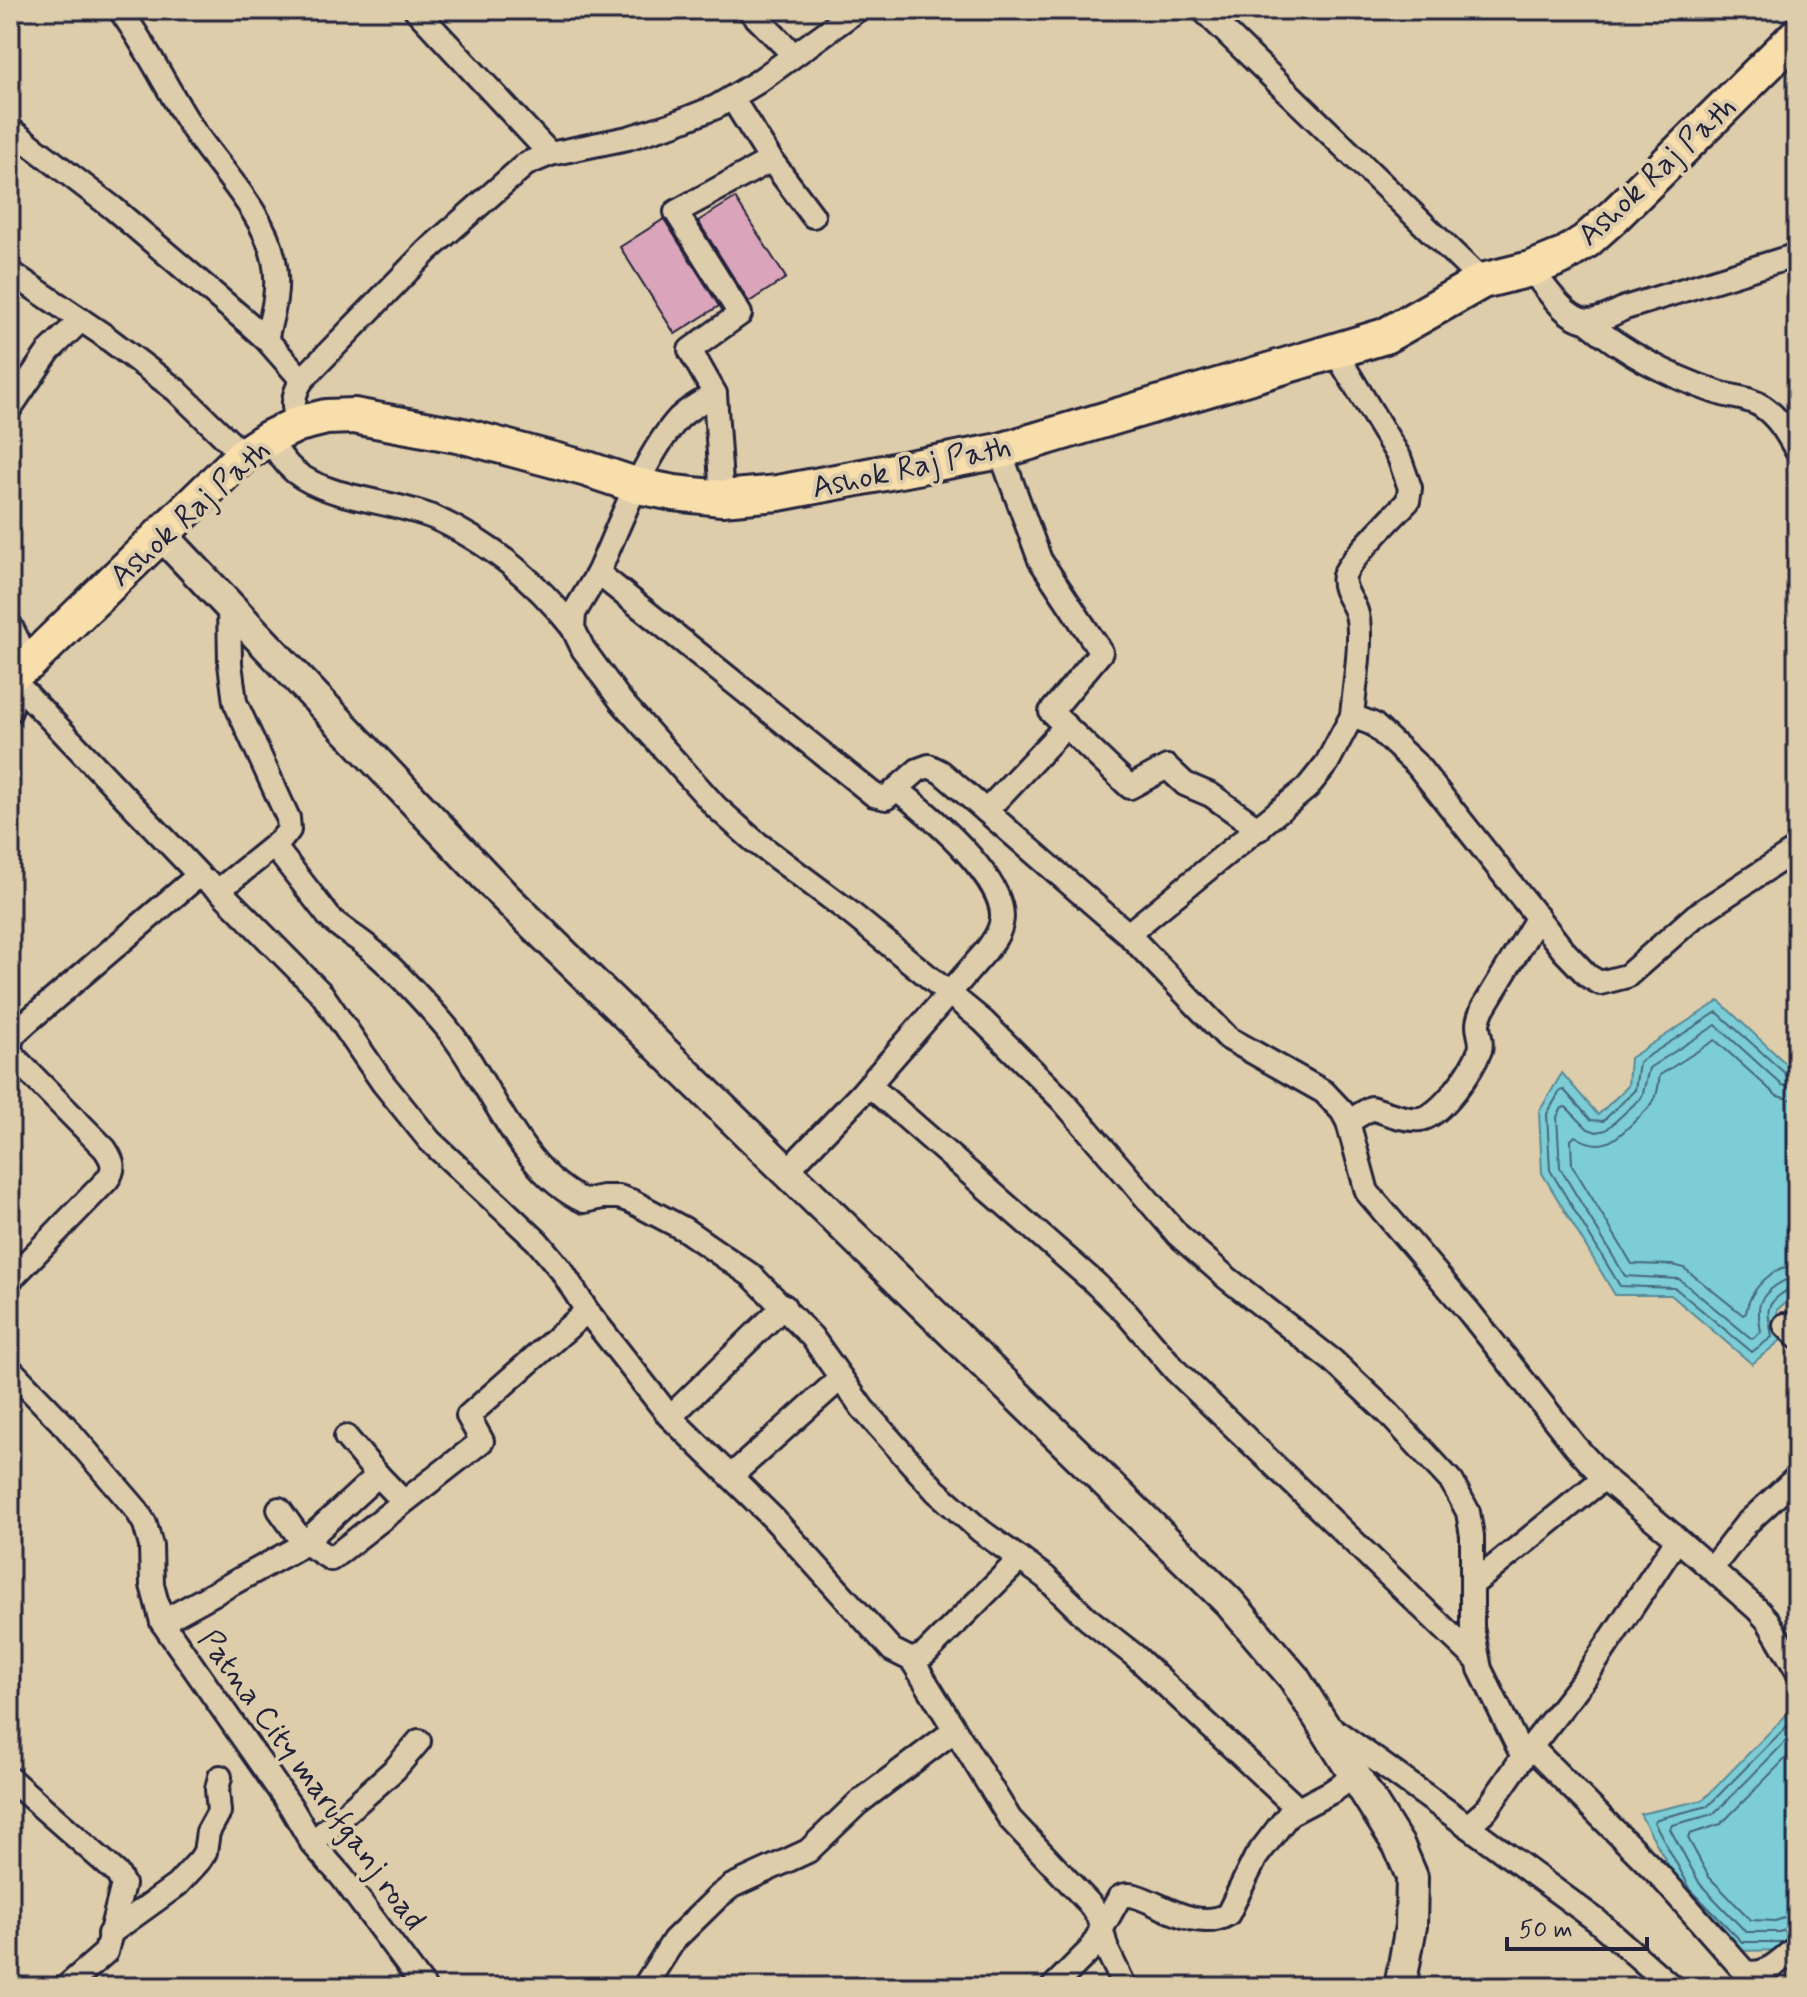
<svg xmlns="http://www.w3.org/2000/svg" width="1807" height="1997" viewBox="0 0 1807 1997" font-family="Mynerve,sans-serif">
  <rect width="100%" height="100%" fill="#decdab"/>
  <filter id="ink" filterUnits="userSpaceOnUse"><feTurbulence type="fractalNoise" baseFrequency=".0125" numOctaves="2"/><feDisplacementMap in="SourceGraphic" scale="16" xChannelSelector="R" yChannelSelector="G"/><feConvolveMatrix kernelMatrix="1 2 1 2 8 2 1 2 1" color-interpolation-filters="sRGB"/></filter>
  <g filter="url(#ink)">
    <g fill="#7ccdd5" stroke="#588997" stroke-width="2">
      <path d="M1719 1001 1797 1074V1292L1777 1310 1781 1340 1752 1364 1671 1295H1615L1542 1173 1539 1112 1562 1073 1598 1115 1628 1086 1630 1058Z"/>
      <path d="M1796 1705 1797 1940 1790 1950 1739 1951 1685 1895 1640 1814 1703 1800Z"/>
    </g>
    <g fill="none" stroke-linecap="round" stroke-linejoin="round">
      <g stroke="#466679" stroke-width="2">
        <path d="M1797 1079 1789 1077 1717 1012 1639 1062 1635 1090 1603 1121 1591 1120 1564 1090 1560 1091 1547 1114 1550 1170 1620 1286 1675 1288 1752 1352 1772 1337C1771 1329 1767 1315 1769 1308 1772 1299 1788 1288 1797 1287"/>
        <path d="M1797 1089 1782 1085 1716 1025 1649 1068 1642 1097 1606 1130 1597 1132 1588 1129 1566 1107 1562 1108 1557 1117 1560 1168 1625 1276 1679 1279 1752 1339 1761 1332C1760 1323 1757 1313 1760 1304 1764 1291 1784 1278 1797 1277"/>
        <path d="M1797 1101 1777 1096 1715 1040 1660 1075C1658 1083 1659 1092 1654 1100 1650 1108 1643 1113 1637 1119 1616 1139 1603 1154 1575 1136L1571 1140 1572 1165 1632 1264 1672 1265 1684 1268 1743 1315 1746 1313C1749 1289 1773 1266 1797 1265"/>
        <path d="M1797 1730 1714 1814 1672 1825 1670 1829 1700 1884 1746 1932H1779L1797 1926"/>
        <path d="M1797 1747 1721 1824 1690 1834 1688 1838 1709 1877 1751 1920 1775 1921 1797 1914"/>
        <path d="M1782 1942H1742L1691 1890 1654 1822 1657 1819 1708 1806 1797 1716"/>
      </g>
    </g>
    <g fill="#daa4ba" stroke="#22223b" stroke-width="2">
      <path d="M735 198 786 278 749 302 698 221Z"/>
      <path d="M664 219 719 306 675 334 620 247Z"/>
    </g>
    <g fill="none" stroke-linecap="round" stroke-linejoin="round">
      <defs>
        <g id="minor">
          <path d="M120 10C147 47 166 87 190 125 217 167 264 211 274 260 280 287 273 313 266 339"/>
          <path d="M416 10 550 154"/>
          <path d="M749 10 793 54"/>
          <path d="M1203 10 1482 281"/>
          <path d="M10 129 113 208 248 323 266 339 302 380"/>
          <path d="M771 160 813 216"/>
          <path d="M1531 269C1544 285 1565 320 1588 321 1601 321 1614 313 1625 308L1797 255"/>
          <path d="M10 272 102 334 176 390 243 455"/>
          <path d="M1586 321C1625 353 1669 376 1716 392 1732 398 1749 397 1763 407 1779 418 1788 435 1797 451"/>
          <path d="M1334 350 1399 457 1410 488 1408 501C1395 515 1348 561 1344 576 1341 589 1352 600 1356 611 1364 633 1354 690 1352 716"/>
          <path d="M715 394C703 401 689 408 679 418 644 456 619 526 598 573L874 795 886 798 918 770 929 766 941 772 1128 934"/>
          <path d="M10 408 49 351 81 320"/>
          <path d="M298 424C292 407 292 396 302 380L427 251 526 164 550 154 628 138 673 124 716 107 756 83 857 10"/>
          <path d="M269 438C277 451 283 462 295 472 330 500 393 500 435 518 490 543 536 581 573 628"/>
          <path d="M1000 451 1040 560 1101 652 1051 712 1130 787 1167 767 1185 784 1211 795 1259 829"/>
          <path d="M722 498 715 394 690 350 740 314 676 212 771 160 732 98"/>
          <path d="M598 573 574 613 573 628 583 649 621 701 716 807 753 840 848 911 983 1021 1062 1100 1178 1235 1227 1278 1333 1361 1388 1413 1452 1482 1468 1512 1472 1536V1627L1480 1669 1523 1757"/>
          <path d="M10 625 29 663"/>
          <path d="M10 711 18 673"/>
          <path d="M986 811 1066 726"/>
          <path d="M274 846 329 917C341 929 355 936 368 947 393 967 420 997 441 1021 488 1074 517 1171 584 1201L603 1197H619L631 1201 684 1229 752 1276 812 1337 863 1409 936 1491 981 1531 1045 1577 1088 1619 1134 1655 1297 1808"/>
          <path d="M208 882 219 890 281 840 289 830 288 818 235 702 230 664 229 605"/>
          <path d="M219 890 322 994 383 1083 430 1141 537 1241 562 1271 587 1311 670 1417 774 1519 892 1650 912 1660 925 1654 1020 1559"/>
          <path d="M10 1043 14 1034 27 1022 199 875 17 684"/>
          <path d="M10 1048 13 1056 105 1149C113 1161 116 1168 107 1180L10 1280"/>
          <path d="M869 1085 1094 1282 1126 1313 1176 1371 1477 1660"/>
          <path d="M1348 1122 1371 1108C1385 1112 1405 1121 1420 1119 1441 1117 1473 1069 1480 1050 1483 1041 1478 1034 1478 1025 1478 1019 1481 1013 1483 1008L1538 917"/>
          <path d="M787 1171 861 1094 986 951C992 943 999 934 1001 924 1012 882 927 813 898 790"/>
          <path d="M1785 1325 1797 1337"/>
          <path d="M10 1369 64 1425 136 1509 145 1524 151 1546 152 1585 162 1622 291 1807 312 1843 342 1877 424 1987"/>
          <path d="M670 1417 784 1306"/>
          <path d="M346 1437 378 1475"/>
          <path d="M731 1476 841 1378"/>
          <path d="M279 1509 304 1544"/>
          <path d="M1675 1537 1757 1609 1768 1621 1797 1670"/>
          <path d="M301 1546 378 1475 403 1501"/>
          <path d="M1712 1568 1746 1524 1797 1477"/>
          <path d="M1473 1584 1604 1478"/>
          <path d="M162 1622 306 1543 331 1559 482 1441 468 1416 587 1311"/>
          <path d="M912 1660 1010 1819 1088 1902 1098 1916 1107 1950 1125 1987"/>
          <path d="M1330 1727 1468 1826 1487 1809 1523 1757 1585 1678 1672 1547 1675 1537 1604 1478 1575 1446 1470 1313 1367 1192 1348 1122 1342 1111 1324 1092 1228 1038 1128 934 1307 788 1327 763 1352 716 1373 724 1417 765 1564 951 1588 976 1600 983 1627 976 1695 916 1797 849"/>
          <path d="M1531 1747 1660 1876 1744 1971C1765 1979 1781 1959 1797 1947"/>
          <path d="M10 1779 117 1873 123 1884 106 1952 66 1987"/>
          <path d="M1468 1826 1596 1920 1672 1987"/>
          <path d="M312 1843 395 1769 419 1741"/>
          <path d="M109 1934 177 1885 200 1860 205 1852 208 1832 219 1812 217 1789 220 1777"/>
          <path d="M644 1987 674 1940 719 1896 732 1886 808 1851 858 1803 955 1730"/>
          <path d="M1053 1987 1090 1950 1119 1898C1138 1882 1189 1938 1228 1914L1256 1857 1289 1814 1331 1792 1355 1776"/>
        </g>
        <path id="secondary" d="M160 533 505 897 1229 1602 1294 1678 1399 1846 1412 1877 1411 1926 1400 1987"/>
        <path id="primary" d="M10 675 29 663 243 455 269 438 298 424 326 417 354 416 468 437 587 469 638 486 674 493 722 498 778 493 1000 451 1385 336 1482 281 1531 269 1563 256 1586 241 1614 216 1797 35"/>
      </defs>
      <use href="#minor" stroke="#22223b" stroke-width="28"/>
      <use href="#secondary" stroke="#22223b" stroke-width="36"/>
      <use href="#primary" stroke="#22223b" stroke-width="40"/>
      <use href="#minor" stroke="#decdab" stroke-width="22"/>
      <use href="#secondary" stroke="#decdab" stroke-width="30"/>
      <use href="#primary" stroke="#f8deab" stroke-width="34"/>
    </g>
  </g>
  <g text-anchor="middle" stroke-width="8" stroke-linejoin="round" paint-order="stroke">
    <g font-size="32" fill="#22223b" stroke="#decdab">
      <text transform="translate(1656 170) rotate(-43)" y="11">Ashok Raj Path</text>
      <text transform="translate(911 466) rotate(-12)" y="11">Ashok Raj Path</text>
      <text transform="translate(189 512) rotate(-42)" y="11">Ashok Raj Path</text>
      <text transform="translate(313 1779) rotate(54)" y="11">Patna City marufganj road</text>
    </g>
  </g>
  <rect width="1807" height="1997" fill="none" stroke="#decdab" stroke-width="40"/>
  <rect x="20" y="20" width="1767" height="1957" fill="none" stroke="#22223b" stroke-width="3" filter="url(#ink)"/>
  <path d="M1507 1937v12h140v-12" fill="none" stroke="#22223b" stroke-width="4"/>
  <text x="1519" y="1937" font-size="24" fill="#22223b" stroke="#decdab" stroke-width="6" paint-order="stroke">50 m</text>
</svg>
